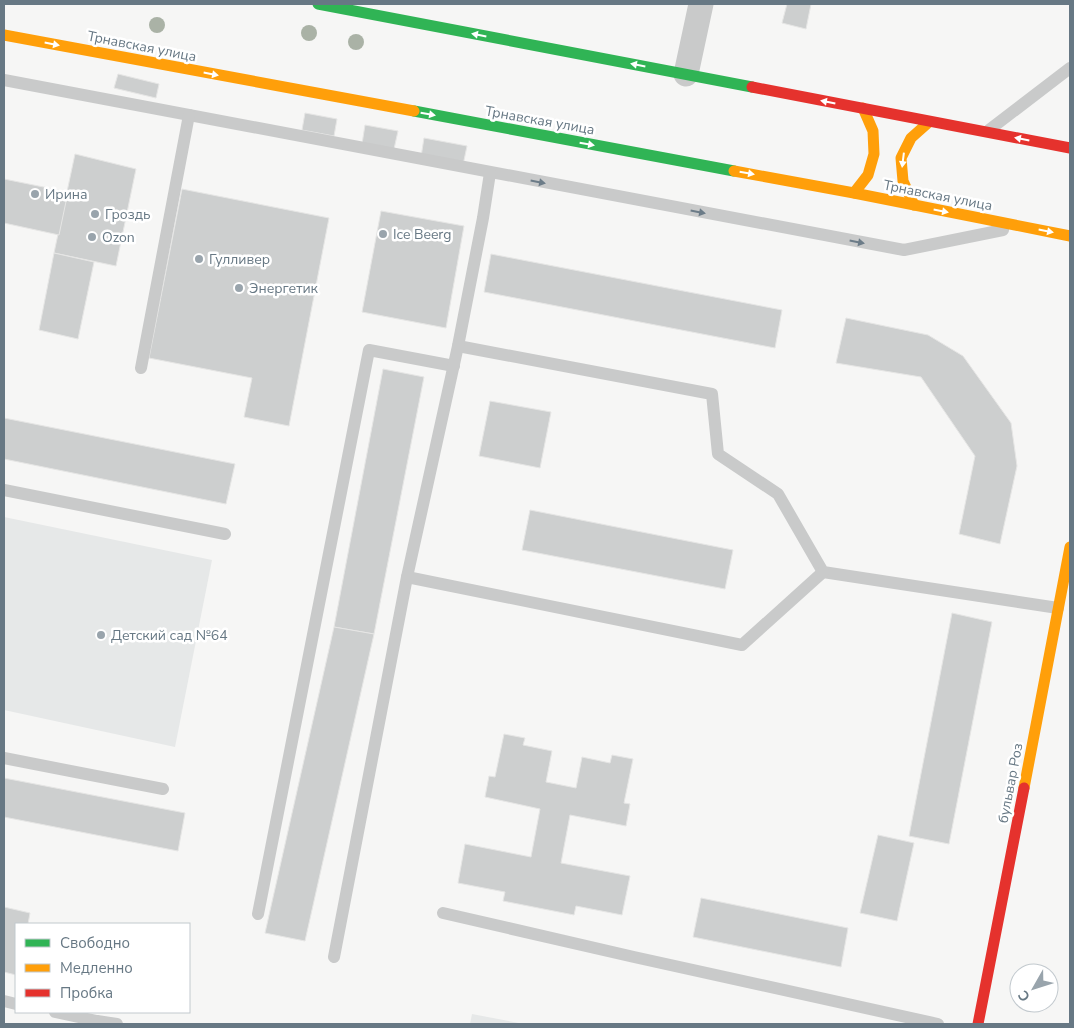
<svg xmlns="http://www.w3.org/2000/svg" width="1074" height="1028" viewBox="0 0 1074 1028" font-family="'Nunito Sans',sans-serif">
  <rect width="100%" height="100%" fill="#f6f6f5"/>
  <g fill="#e6e8e8">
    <path d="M4 517 212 560 175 747 4 710Z"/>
    <path d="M472 1014 524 1024H470Z"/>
  </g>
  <g fill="#cdcfcf" stroke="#e6e6e5">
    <path d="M787 4H811L806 29 782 23Z"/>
    <path d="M118 74 159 84 156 98 114 88Z"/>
    <path d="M305 113 337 119 334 136 302 130Z"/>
    <path d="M365 125 398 131 394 149 362 144Z"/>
    <path d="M424 138 467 146 463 165 421 157Z"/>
    <path d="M75 154 136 169 116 266 54 253Z"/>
    <path d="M4 179 68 192 59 235 4 223Z"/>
    <path d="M182 189 329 218 289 426 244 417 252 378 149 358Z"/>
    <path d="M381 211 464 226 446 328 362 312Z"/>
    <path d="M54 253 94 262 78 339 39 330Z"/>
    <path d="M491 254 782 310 775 348 484 292Z"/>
    <path d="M846 318 928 335 963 356 1011 423 1017 466 1000 544 959 534 975 456 921 377 836 363Z"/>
    <path d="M383 369 424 377 374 634 334 627Z"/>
    <path d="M490 401 551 412 540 468 479 456Z"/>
    <path d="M4 418 235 464 226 504 4 459Z"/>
    <path d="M530 510 733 550 725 589 522 550Z"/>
    <path d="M952 613 992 622 949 844 909 836Z"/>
    <path d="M334 627 374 634 305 941 265 933Z"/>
    <path d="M504 734 525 738 523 745 552 751 546 782 576 788 582 757 610 763 612 755 633 759 624 803 630 804 626 826 570 815 561 863 630 876 622 915 576 906 574 915 503 901 505 892 458 883 465 844 531 857 540 809 485 797 489 776 495 777Z"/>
    <path d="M4 778 185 813 178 851 4 817Z"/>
    <path d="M878 835 914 843 897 921 860 913Z"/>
    <path d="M701 898 848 928 841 967 693 937Z"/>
    <path d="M4 907 30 913 28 924H16V975L4 972Z"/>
  </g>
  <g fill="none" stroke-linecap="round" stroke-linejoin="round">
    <g stroke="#c9caca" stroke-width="12">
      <path d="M4 80 904 250 1003 230"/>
      <path d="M989 130 1070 68"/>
      <path d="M458 346 712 394 718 454 778 494 823 572 1058 608"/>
      <path d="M141 368 189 115"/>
      <path d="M4 490 225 534"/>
      <path d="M407 577 742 645 823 572"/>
      <path d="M4 758 163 789"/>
      <path d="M443 913 634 957 938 1024"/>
      <path d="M258 914 369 350 454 366"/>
      <path d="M334 957 407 577 458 346 483 218 490 173"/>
      <path d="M4 1001 16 1004"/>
      <path d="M55 1012 97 1021 96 1024"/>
      <path d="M97 1021 117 1024"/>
    </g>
    <path stroke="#c9caca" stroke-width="25" d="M686 74 701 4"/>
    <g stroke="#30b455" stroke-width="11">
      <path d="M318 4 752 87"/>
      <path d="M414 111 734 171"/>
    </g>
    <g stroke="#ff9f0a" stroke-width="11">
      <path d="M4 35 414 111"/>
      <path d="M734 171 854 193 1070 236"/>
      <path d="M854 193 868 175 874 154 873 131 863 108"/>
      <path d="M914 205 903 181 901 158 911 138 929 122"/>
      <path d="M1024 788 1070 547"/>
    </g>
    <g stroke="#e5322d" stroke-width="11">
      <path d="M752 87 1070 148"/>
      <path d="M978 1024 1024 788"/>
    </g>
  </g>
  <g fill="#aab2a6">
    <circle cx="157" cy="25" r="8"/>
    <circle cx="309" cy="33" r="8"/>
    <circle cx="356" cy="42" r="8"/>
  </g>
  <defs><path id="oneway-solid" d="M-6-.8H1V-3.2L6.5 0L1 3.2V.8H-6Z" transform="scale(1.25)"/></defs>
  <g fill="#fff">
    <use href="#oneway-solid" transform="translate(479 35) rotate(-169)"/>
    <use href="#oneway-solid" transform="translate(52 44) rotate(11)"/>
    <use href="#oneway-solid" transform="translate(638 65) rotate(-169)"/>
    <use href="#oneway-solid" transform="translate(211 74) rotate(11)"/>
    <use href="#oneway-solid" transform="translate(828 102) rotate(-169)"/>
    <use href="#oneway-solid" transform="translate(428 114) rotate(10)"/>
    <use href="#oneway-solid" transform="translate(1022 139) rotate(-169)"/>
    <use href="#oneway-solid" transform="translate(587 144) rotate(10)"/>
    <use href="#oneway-solid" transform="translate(903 160) rotate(97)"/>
    <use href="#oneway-solid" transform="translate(747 173) rotate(10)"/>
    <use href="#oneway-solid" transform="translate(941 211) rotate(11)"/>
    <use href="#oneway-solid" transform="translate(1046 231) rotate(11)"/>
  </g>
  <g fill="#6c7c88">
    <use href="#oneway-solid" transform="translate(538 182) rotate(11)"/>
    <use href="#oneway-solid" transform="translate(698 212) rotate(11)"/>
    <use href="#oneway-solid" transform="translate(857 242) rotate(11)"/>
  </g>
  <g fill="#99a4ac" stroke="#fff" stroke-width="2">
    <circle cx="35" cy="194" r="5"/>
    <circle cx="95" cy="214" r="5"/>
    <circle cx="383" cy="234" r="5"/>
    <circle cx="92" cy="237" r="5"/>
    <circle cx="199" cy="259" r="5"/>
    <circle cx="239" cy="288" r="5"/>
    <circle cx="101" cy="635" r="5"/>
  </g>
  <g text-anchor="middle" stroke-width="5" stroke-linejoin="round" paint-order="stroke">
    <g font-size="14" fill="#677884" stroke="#fff">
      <text transform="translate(142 46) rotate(11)" y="5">Трнавская улица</text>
      <text transform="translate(540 120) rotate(10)" y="5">Трнавская улица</text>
      <text transform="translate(938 195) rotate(11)" y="5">Трнавская улица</text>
      <text transform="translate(1010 783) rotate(-79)" y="5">бульвар Роз</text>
    </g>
    <g font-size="14" fill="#677884" stroke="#fff" text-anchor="start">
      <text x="45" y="199">Ирина</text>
      <text x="105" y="219">Гроздь</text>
      <text x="393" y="239">Ice Beerg</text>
      <text x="102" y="242">Ozon</text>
      <text x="209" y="264">Гулливер</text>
      <text x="249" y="293">Энергетик</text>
      <text x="111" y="640">Детский сад №64</text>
    </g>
  </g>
  <rect width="1074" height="1028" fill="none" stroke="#677884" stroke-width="10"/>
  <rect x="15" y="923" width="175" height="90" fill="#ffffff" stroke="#c2c9ce"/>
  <rect x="25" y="939" width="25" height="8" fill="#30b455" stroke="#c2c9ce"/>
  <text x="60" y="948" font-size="15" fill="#677884">Свободно</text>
  <rect x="25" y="964" width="25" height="8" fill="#ff9f0a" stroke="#c2c9ce"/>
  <text x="60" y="973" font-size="15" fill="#677884">Медленно</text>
  <rect x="25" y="989" width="25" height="8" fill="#e5322d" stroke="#c2c9ce"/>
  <text x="60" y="998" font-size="15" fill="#677884">Пробка</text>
  <g transform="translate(1034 988) rotate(231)"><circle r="24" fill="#ffffff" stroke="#c2c9ce"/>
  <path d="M0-4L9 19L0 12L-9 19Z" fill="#99a4ac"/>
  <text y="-8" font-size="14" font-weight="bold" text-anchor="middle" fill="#677884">С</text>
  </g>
</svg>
